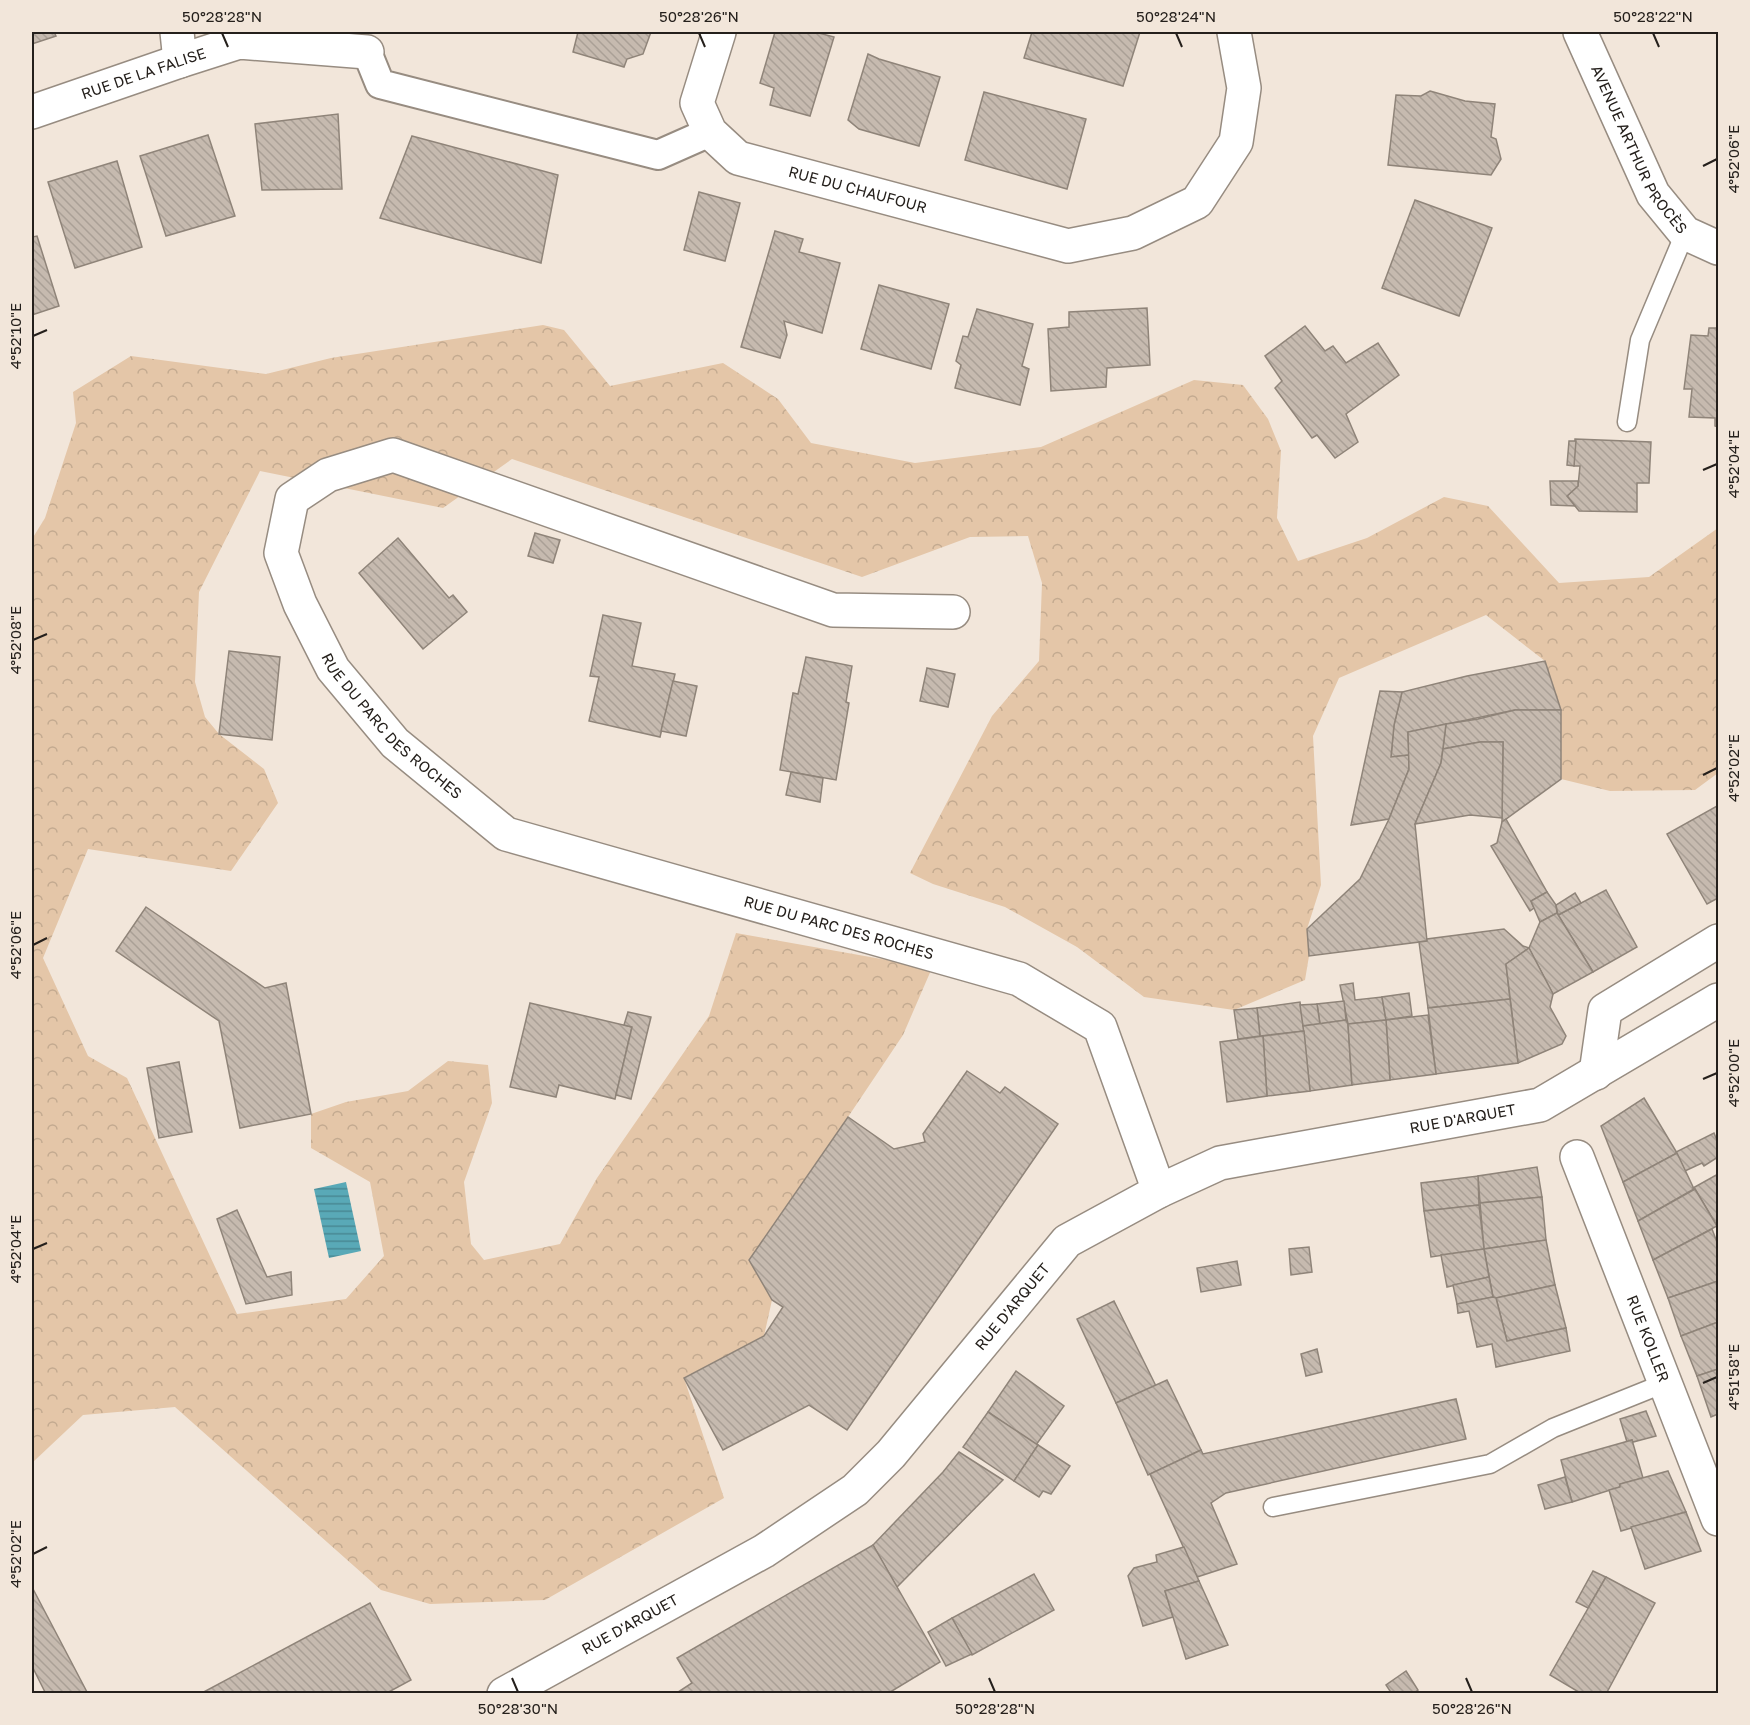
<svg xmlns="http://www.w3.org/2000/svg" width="1750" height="1725" viewBox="0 0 1750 1725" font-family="'Golos Text',sans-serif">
  <defs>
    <pattern id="forest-crowns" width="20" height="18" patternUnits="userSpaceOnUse" patternTransform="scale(1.5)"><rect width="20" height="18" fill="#e4c6a8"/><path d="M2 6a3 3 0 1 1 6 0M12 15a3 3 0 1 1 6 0" fill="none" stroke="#c3aa90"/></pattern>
    <pattern id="water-rules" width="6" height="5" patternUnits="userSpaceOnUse" patternTransform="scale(1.5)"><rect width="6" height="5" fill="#59a9b7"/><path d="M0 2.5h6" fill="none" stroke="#498994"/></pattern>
    <pattern id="building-back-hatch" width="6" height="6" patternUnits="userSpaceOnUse" patternTransform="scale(1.5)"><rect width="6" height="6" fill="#c6baaf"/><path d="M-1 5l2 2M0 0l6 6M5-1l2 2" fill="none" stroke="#aaa096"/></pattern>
  </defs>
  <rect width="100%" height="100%" fill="#f2e6da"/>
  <path fill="url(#forest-crowns)" d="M543 325 564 330 610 386 723 363 778 399 811 443 915 463 1041 447 1194 380 1243 385 1268 419 1281 451 1277 518 1298 561 1367 538 1444 497 1488 506 1559 583 1649 577 1718 528V773L1695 790 1610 791 1561 779V710L1545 661 1486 615 1339 678 1313 736 1321 885 1307 929 1309 956 1305 980 1234 1010 1144 997 1077 947 1005 907 933 884 910 873 992 716 1039 661 1042 583 1028 536 970 537 862 577 512 459 443 508 260 471 199 592 195 682 205 717 219 734 264 769 278 803 231 871 88 849 43 958 88 1056 127 1078 237 1314 346 1299 384 1256 370 1182 311 1148V1114L346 1102 408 1091 448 1061 488 1065 492 1103 464 1182 471 1244 484 1260 560 1244 597 1178 709 1016 736 933 932 968 903 1035 848 1117 749 1260 772 1300 764 1336 684 1378 724 1498 545 1600 430 1604 381 1590 175 1407 83 1415 32 1463V539L45 518 76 423 73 392 131 356 266 374 331 358Z"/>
  <path fill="url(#water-rules)" d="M346 1182 361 1251 329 1258 314 1189Z"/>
  <g fill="url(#building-back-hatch)" stroke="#8f8479" stroke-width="1.5">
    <path d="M32 32H54L56 36 32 44Z"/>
    <path d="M578 32H651L643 54 627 59 624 67 573 52Z"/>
    <path d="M775 32H815L834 37 810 116 770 105 774 88 760 83Z"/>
    <path d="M1032 32H1140L1123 86 1024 58Z"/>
    <path d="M868 54 879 59 940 77 919 146 859 129 848 120Z"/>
    <path d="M1430 91 1465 101 1495 104 1491 137 1496 139 1501 159 1491 175 1388 165 1396 95 1421 96Z"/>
    <path d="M984 92 1086 119 1067 189 965 160Z"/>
    <path d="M338 114 342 189 262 190 255 124Z"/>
    <path d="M208 135 235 216 166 236 140 156Z"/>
    <path d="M412 136 558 175 541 263 380 218Z"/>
    <path d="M117 161 142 247 75 268 48 182Z"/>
    <path d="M699 192 740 203 725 261 684 250Z"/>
    <path d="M1415 200 1492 228 1459 316 1382 288Z"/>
    <path d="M775 231 803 239 799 252 840 263 822 333 784 321 787 335 780 358 741 347Z"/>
    <path d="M37 236 59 306 32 315V237Z"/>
    <path d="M879 285 949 304 931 369 861 349Z"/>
    <path d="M1147 308 1150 365 1107 368 1106 387 1051 391 1048 329 1069 327V312Z"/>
    <path d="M977 309 1033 324 1022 366 1029 369 1020 405 955 388 961 365 956 361 963 336 968 337Z"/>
    <path d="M1305 326 1325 351 1333 346 1346 363 1378 343 1399 375 1346 414 1358 442 1335 458 1317 435 1312 438 1275 388 1282 381 1265 356Z"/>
    <path d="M1709 328H1718V427L1715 426V418L1689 417 1692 389H1684L1691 335 1708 336Z"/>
    <path d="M1575 439 1651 442 1649 483H1637V512L1579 511 1567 496 1578 486 1580 466H1574Z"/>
    <path d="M1569 441H1576L1574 466 1567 465Z"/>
    <path d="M1550 481H1578V486L1567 496 1575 506 1551 505Z"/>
    <path d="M535 533 560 540 553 563 528 556Z"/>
    <path d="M398 538 449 598 453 595 467 612 423 649 359 573Z"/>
    <path d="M603 615 641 623 632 666 675 674 660 737 589 721 599 677 590 676Z"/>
    <path d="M229 651 280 657 272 740 219 734Z"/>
    <path d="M806 657 852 666 846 702 849 703 836 780 780 770 793 693 798 694Z"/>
    <path d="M1545 661 1561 710H1515L1408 732 1409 755 1391 757 1394 725 1402 692 1467 676Z"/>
    <path d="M927 668 955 674 948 707 920 701Z"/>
    <path d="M673 681 697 686 686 736 661 731Z"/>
    <path d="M1380 691 1402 692 1394 725 1391 757 1409 755V769L1389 819 1351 825Z"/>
    <path d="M1515 710H1561V779L1502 822 1503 742H1480L1443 749 1446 724 1478 719Z"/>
    <path d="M1446 724 1441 763 1415 824 1427 941 1309 956 1307 929 1360 879 1389 819 1409 769 1408 732Z"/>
    <path d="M1480 742H1503L1502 818 1470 815 1415 824 1441 763 1443 749Z"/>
    <path d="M791 772 823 778 820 802 786 795Z"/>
    <path d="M1717 806 1718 808V898L1707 904 1667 834Z"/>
    <path d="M1506 819 1547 892 1531 901 1534 908 1530 911 1491 846 1497 843 1502 822Z"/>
    <path d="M1606 890 1637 947 1593 972 1558 915Z"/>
    <path d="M1547 892 1556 905 1557 913 1540 922 1531 901Z"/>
    <path d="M1575 893 1581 903 1558 915 1556 905Z"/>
    <path d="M146 907 265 988 286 983 311 1114 240 1128 219 1021 116 951Z"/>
    <path d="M1557 913 1593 972 1553 994 1529 948 1540 922Z"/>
    <path d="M1504 929 1523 946 1529 948 1506 964 1510 999 1428 1008 1419 942 1427 941V939Z"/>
    <path d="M1529 948 1553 994 1550 1007 1566 1036 1562 1044 1518 1063 1506 964Z"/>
    <path d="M1353 983 1355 1000 1382 997 1386 1020 1348 1024 1340 985Z"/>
    <path d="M1409 993 1412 1016 1386 1020 1382 997Z"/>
    <path d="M1510 999 1518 1063 1436 1074 1428 1008Z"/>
    <path d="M1344 1001 1346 1020 1320 1024 1317 1004Z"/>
    <path d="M1300 1002 1304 1031 1260 1036 1257 1008Z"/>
    <path d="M530 1003 632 1027 615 1099 559 1085 556 1097 510 1087Z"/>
    <path d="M1317 1004 1320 1024 1303 1026 1300 1005Z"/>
    <path d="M1257 1008 1260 1036 1238 1039 1234 1010Z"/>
    <path d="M628 1012 651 1017 631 1099 616 1095 632 1027 624 1025Z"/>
    <path d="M1428 1015 1436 1074 1390 1080 1386 1020Z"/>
    <path d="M1346 1020 1348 1024 1352 1085 1310 1091 1303 1026Z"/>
    <path d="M1386 1020 1390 1080 1352 1085 1348 1024Z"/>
    <path d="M1304 1031 1310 1091 1267 1096 1263 1036Z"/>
    <path d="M1263 1036 1267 1096 1227 1102 1220 1042Z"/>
    <path d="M179 1062 192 1132 159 1138 147 1068Z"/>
    <path d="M967 1071 1000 1093 1005 1087 1058 1124 847 1430 809 1405 723 1450 684 1378 764 1336 783 1307 772 1300 749 1260 848 1117 894 1149 925 1142 923 1134Z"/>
    <path d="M1644 1098 1677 1153 1623 1182 1601 1126Z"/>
    <path d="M1714 1133 1718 1143V1157L1704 1166 1702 1163 1685 1171 1676 1152Z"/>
    <path d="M1677 1153 1694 1189 1638 1221 1623 1182Z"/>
    <path d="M1537 1167 1542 1197 1480 1203 1478 1176Z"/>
    <path d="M1718 1174V1225L1717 1226 1695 1189 1693 1188Z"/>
    <path d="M1478 1176 1479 1205 1424 1211 1421 1183Z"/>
    <path d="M1695 1189 1717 1226 1653 1260 1638 1221Z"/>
    <path d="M1542 1197 1546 1240 1484 1249 1480 1203Z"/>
    <path d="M1479 1205 1484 1249 1431 1257 1424 1211Z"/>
    <path d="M237 1210 267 1277 291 1272 292 1295 246 1304 217 1219Z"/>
    <path d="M1712 1229 1718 1245V1281L1668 1298 1653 1260Z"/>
    <path d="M1546 1240 1555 1285 1496 1298 1493 1297 1484 1249Z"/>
    <path d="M1309 1247 1312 1272 1291 1275 1289 1249Z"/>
    <path d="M1484 1249 1489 1277 1447 1287 1441 1255Z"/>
    <path d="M1237 1261 1241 1285 1201 1292 1197 1268Z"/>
    <path d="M1489 1277 1493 1297 1457 1304 1453 1285Z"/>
    <path d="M1718 1281V1322L1681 1336 1668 1298Z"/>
    <path d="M1555 1285 1566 1328 1507 1341 1496 1298Z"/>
    <path d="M1493 1297 1496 1298 1507 1341 1566 1328 1570 1351 1496 1367 1492 1344 1477 1347 1469 1311 1458 1313 1457 1304Z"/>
    <path d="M1114 1301 1156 1386 1116 1403 1077 1319Z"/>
    <path d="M1718 1322V1369L1697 1376 1681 1336Z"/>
    <path d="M1317 1349 1322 1372 1306 1376 1301 1354Z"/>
    <path d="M1718 1369V1414L1711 1417 1697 1376Z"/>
    <path d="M1016 1371 1064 1406 1036 1445 988 1412Z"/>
    <path d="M1167 1380 1201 1450 1148 1475 1116 1403Z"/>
    <path d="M1456 1399 1466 1439 1226 1493 1211 1503 1237 1564 1197 1577 1150 1474 1201 1450 1203 1454Z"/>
    <path d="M1646 1411 1656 1436 1633 1442 1632 1440 1627 1442 1620 1419Z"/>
    <path d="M988 1412 1038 1445 1014 1481 963 1447Z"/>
    <path d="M1632 1440 1643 1478 1620 1484V1487L1572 1502 1561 1460Z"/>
    <path d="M1038 1445 1070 1466 1051 1494 1043 1491 1039 1497 1014 1481Z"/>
    <path d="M959 1452 1003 1480 897 1587 873 1545 943 1472Z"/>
    <path d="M1668 1471 1686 1512 1621 1531 1609 1490 1620 1487V1484Z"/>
    <path d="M1565 1477 1572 1502 1545 1509 1538 1485Z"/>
    <path d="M1686 1512 1701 1551 1645 1569 1631 1527Z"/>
    <path d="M873 1545 940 1662 887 1694H675L692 1683 677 1658Z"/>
    <path d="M1184 1547 1199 1581 1165 1591 1173 1617 1143 1626 1128 1576 1134 1568 1157 1562 1156 1555Z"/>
    <path d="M1593 1571 1606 1577 1588 1608 1576 1602Z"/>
    <path d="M1034 1574 1054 1610 972 1655 952 1618Z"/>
    <path d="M1606 1577 1655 1603 1606 1694H1582L1550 1675Z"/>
    <path d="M1199 1581 1228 1645 1186 1659 1165 1591Z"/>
    <path d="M32 1587 88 1694H46L32 1666Z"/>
    <path d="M370 1603 411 1680 385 1694H200Z"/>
    <path d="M952 1618 972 1654 946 1666 928 1632Z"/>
    <path d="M1406 1671 1418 1690 1413 1694H1392L1386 1685Z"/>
  </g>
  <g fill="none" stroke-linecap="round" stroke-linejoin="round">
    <defs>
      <g id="service">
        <path d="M1627 422 1640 340 1685 233"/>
        <path d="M1273 1507 1490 1464 1553 1428 1665 1383"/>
      </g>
      <path id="pedestrian" d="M367 52 380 84 658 155 710 132"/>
      <g id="minor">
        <path d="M177 32 180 61"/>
        <path id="s1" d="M719 32 697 103 710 132 738 158 1068 246 1133 233 1197 202 1236 142 1244 88 1234 32"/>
        <path id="s2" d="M1580 32 1653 194 1685 233 1718 248"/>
        <path id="s3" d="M32 112 180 61 239 42 367 52"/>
        <path id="s4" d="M953 612 833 610 393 455 328 475 292 499 281 553 300 604 333 669 395 743 506 834 1019 979 1100 1027 1159 1191"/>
        <path d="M1596 1073 1605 1010 1718 941"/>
        <path id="s5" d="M1577 1157 1718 1519"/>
      </g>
      <g id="tertiary">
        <path id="s6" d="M504 1694 764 1551 855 1490 891 1454 1067 1241 1159 1191 1220 1163 1540 1105 1718 1000"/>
      </g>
    </defs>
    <use href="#service" stroke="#978c81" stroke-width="21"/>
    <use href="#pedestrian" stroke="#978c81" stroke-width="32"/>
    <use href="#minor" stroke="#978c81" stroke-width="36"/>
    <use href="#tertiary" stroke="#978c81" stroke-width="36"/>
    <use href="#service" stroke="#fff" stroke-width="18"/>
    <use href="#pedestrian" stroke="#fff" stroke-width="28"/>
    <use href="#minor" stroke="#fff" stroke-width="33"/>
    <use href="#tertiary" stroke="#fff" stroke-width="33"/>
  </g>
  <path fill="none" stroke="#25201c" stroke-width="2" d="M222 33 228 47M699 33 705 47M1176 33 1182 47M1653 33 1659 47M1703 166 1717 159M33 336 47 330M1703 470 1717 464M33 640 47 634M1703 775 1717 768M33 945 47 938M1703 1079 1717 1073M33 1249 47 1243M1703 1383 1717 1377M33 1554 47 1547M512 1678 518 1692M989 1678 995 1692M1466 1678 1472 1692"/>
  <g text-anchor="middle" stroke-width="6" stroke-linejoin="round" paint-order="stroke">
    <g font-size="15" fill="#25201c" stroke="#f2e6da">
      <text dy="5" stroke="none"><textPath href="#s3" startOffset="118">RUE DE LA FALISE</textPath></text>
      <text dy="5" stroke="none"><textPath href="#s2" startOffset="132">AVENUE ARTHUR PROCÈS</textPath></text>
      <text dy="5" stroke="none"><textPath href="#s1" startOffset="268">RUE DU CHAUFOUR</textPath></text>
      <text dy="5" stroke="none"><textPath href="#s4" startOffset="962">RUE DU PARC DES ROCHES</textPath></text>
      <text dy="5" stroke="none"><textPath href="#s4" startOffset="1466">RUE DU PARC DES ROCHES</textPath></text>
      <text dy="5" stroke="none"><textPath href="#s6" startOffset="1152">RUE D'ARQUET</textPath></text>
      <text dy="5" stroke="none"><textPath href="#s6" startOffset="648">RUE D'ARQUET</textPath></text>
      <text dy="5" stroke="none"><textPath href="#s5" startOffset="195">RUE KOLLER</textPath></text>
      <text dy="5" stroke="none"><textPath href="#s6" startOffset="144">RUE D'ARQUET</textPath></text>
    </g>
  </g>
  <rect width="1750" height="1725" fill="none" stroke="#f2e6da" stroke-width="66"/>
  <rect x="33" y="33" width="1684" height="1659" fill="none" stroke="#25201c" stroke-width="2"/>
  <g font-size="15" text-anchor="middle" fill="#25201c">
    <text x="222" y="22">50°28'28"N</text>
    <text x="699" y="22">50°28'26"N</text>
    <text x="1176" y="22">50°28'24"N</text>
    <text x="1653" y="22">50°28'22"N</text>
    <text transform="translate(1734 159) rotate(-90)" y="5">4°52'06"E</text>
    <text transform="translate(16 336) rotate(-90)" y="5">4°52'10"E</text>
    <text transform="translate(1734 464) rotate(-90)" y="5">4°52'04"E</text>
    <text transform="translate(16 640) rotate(-90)" y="5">4°52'08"E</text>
    <text transform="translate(1734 768) rotate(-90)" y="5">4°52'02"E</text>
    <text transform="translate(16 945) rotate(-90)" y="5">4°52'06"E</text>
    <text transform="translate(1734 1073) rotate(-90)" y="5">4°52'00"E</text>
    <text transform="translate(16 1249) rotate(-90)" y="5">4°52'04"E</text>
    <text transform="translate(1734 1377) rotate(-90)" y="5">4°51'58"E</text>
    <text transform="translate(16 1554) rotate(-90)" y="5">4°52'02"E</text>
    <text x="518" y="1714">50°28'30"N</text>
    <text x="995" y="1714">50°28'28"N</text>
    <text x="1472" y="1714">50°28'26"N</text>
  </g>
</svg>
